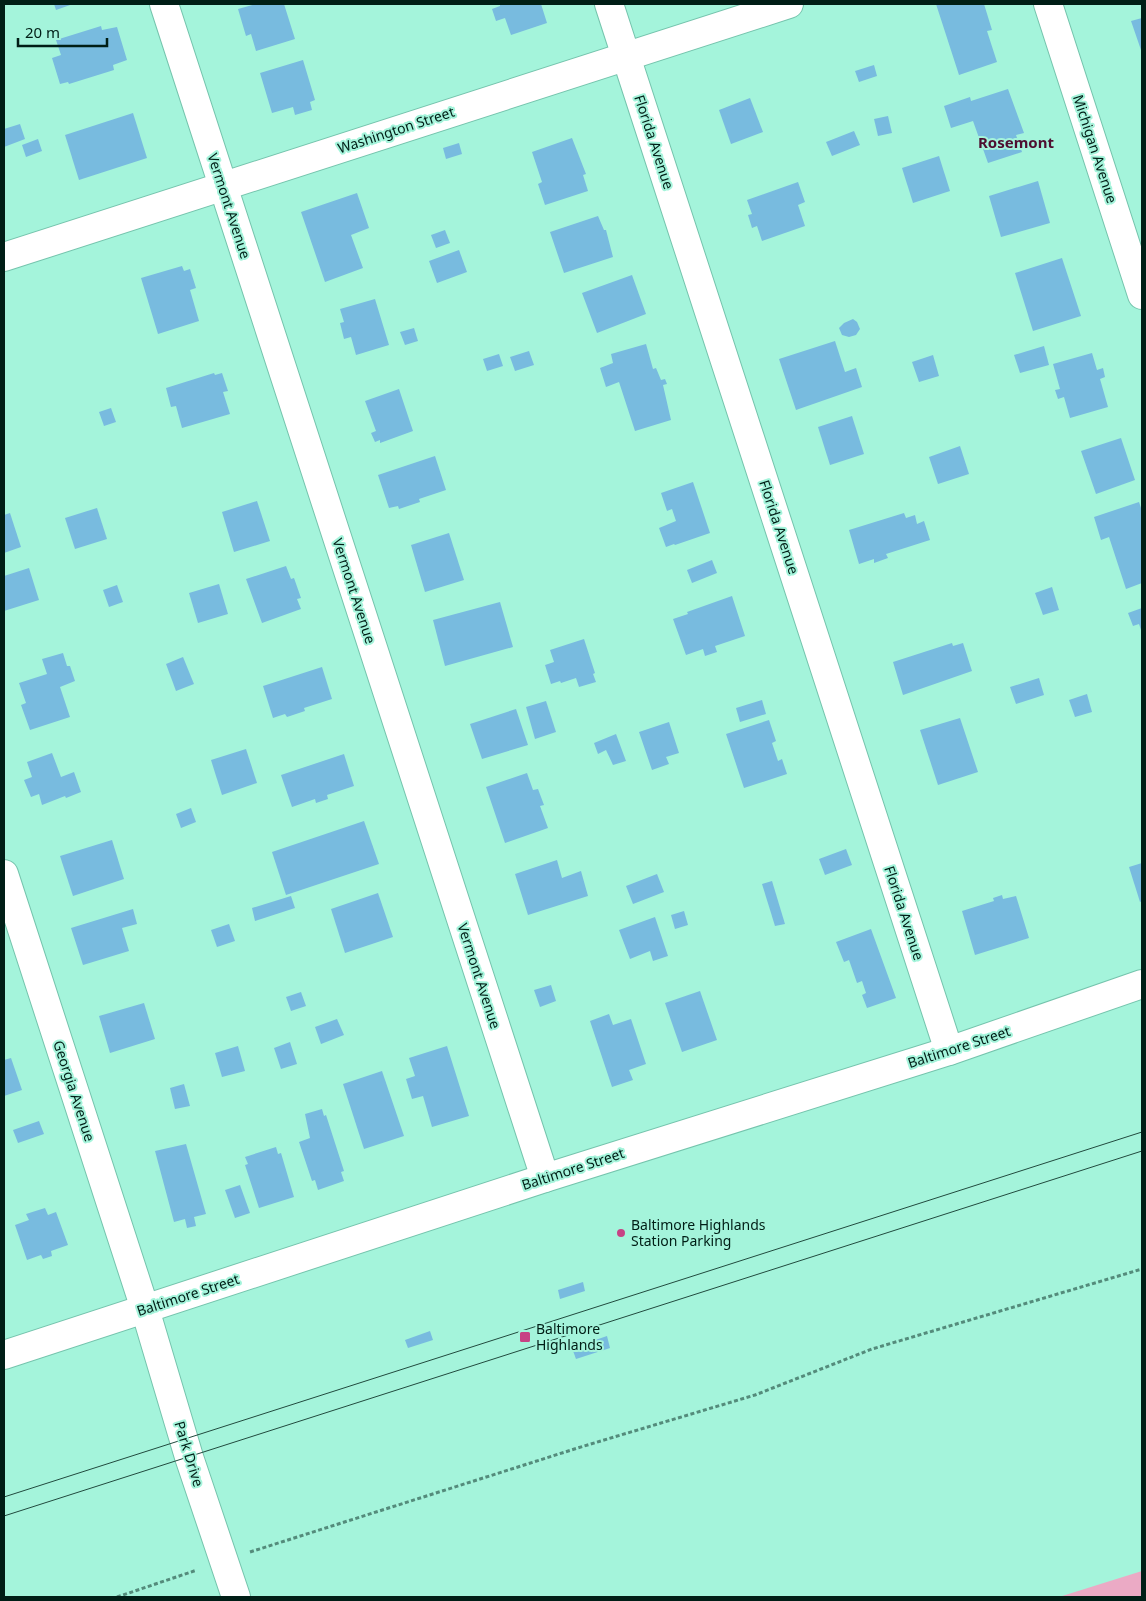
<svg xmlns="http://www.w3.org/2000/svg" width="1146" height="1601" viewBox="0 0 1146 1601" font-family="'Noto Sans',sans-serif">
  <rect width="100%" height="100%" fill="#a4f4db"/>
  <path fill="#ebaac5" d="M1142 1571V1597H1059Z"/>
  <g fill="#78bbdf">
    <path d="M54 4H73L56 10Z"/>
    <path d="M256 4H284L295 39 256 51 251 34 246 36 238 9Z"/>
    <path d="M500 4H541L547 23 511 35 505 18 496 21 492 9 500 6Z"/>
    <path d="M936 4H984L992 30 987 31 997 62 959 75Z"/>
    <path d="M1142 18V53L1131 21Z"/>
    <path d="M101 26 102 30 117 27 127 60 113 65 114 70 69 84 68 82 60 84 52 58 61 55 56 40Z"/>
    <path d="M303 60 315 100 310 102 312 110 295 115 293 107 272 113 260 73Z"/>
    <path d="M874 65 877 76 859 82 855 71Z"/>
    <path d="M1008 89 1024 133 1016 135 1022 152 988 163 973 121 951 128 944 106 970 97 971 101Z"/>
    <path d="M750 98 763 132 731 144 719 110Z"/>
    <path d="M133 113 147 158 79 180 65 135Z"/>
    <path d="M888 116 892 133 878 136 874 119Z"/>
    <path d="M20 124 25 139 4 147V129Z"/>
    <path d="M854 131 860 145 832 156 826 142Z"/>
    <path d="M572 138 586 174 583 175 588 191 545 205 538 184 542 182 532 152Z"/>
    <path d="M38 139 42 151 26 157 22 145Z"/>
    <path d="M459 143 462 154 446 159 443 148Z"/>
    <path d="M939 156 950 191 913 203 902 168Z"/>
    <path d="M1038 181 1050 223 1001 237 989 196Z"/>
    <path d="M798 182 805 202 798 205 805 226 762 241 757 226 752 228 748 215 752 214 747 200Z"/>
    <path d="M357 193 369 228 351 235 363 268 325 282 301 212Z"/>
    <path d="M598 216 604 230H606L613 257 564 273 550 232Z"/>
    <path d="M445 230 450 243 436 248 431 235Z"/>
    <path d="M459 250 467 272 437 283 429 261Z"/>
    <path d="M1062 258 1081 316 1033 331 1015 273Z"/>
    <path d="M182 266 184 271 190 269 196 288 190 290 199 321 158 334 141 278Z"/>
    <path d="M632 275 646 314 597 333 582 293Z"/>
    <path d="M375 299 389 345 356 355 351 337 344 339 340 323 344 322 340 309Z"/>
    <path d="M853 319 857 322 860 329 856 335 849 337 842 335 839 328 844 323Z"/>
    <path d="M414 328 418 341 405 345 400 332Z"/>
    <path d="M835 341 845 372 856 368 862 387 796 410 779 359Z"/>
    <path d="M646 344 653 369 656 368 661 380 665 379 667 384 663 385 671 420 635 431 619 382 606 387 600 368 613 363 611 354Z"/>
    <path d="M1044 346 1049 365 1020 373 1014 355Z"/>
    <path d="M529 351 534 365 515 371 510 357Z"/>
    <path d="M1092 353 1097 370 1103 368 1105 377 1100 379 1108 407 1070 418 1064 397 1058 399 1055 390 1060 389 1053 364Z"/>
    <path d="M499 354 503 366 487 371 483 359Z"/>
    <path d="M933 355 939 376 919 382 912 362Z"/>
    <path d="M214 373 215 375 222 373 228 391 223 392 230 414 182 428 176 406 171 407 166 388Z"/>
    <path d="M399 389 413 431 380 443V440L375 442 371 433 376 431 365 401Z"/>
    <path d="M111 408 116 422 104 426 99 412Z"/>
    <path d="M852 416 864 454 830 465 818 427Z"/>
    <path d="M1121 438 1135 480 1096 494 1081 451Z"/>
    <path d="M960 446 969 474 938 484 929 457Z"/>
    <path d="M435 456 446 490 419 499 420 502 399 509 398 506 389 508 378 475Z"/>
    <path d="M693 482 710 533 675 545 674 544 666 547 659 528 676 521 672 509 667 511 661 493Z"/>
    <path d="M257 501 270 541 234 552 222 512Z"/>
    <path d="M1139 502 1142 511V583L1126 589 1109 537 1101 540 1094 517Z"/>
    <path d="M97 508 107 539 75 549 65 518Z"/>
    <path d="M10 513 21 547 4 553V515Z"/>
    <path d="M904 513 906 518 915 515 917 524 924 521 930 540 886 554 888 558 874 563V559L859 564 849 530Z"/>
    <path d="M449 533 464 580 425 592 411 545Z"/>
    <path d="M712 560 717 573 692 583 687 570Z"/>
    <path d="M286 566 291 579 294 578 301 598 297 599 301 609 262 623 246 579Z"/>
    <path d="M29 568 39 600 4 611V576Z"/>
    <path d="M219 584 228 614 198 623 189 593Z"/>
    <path d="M117 585 123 602 109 607 103 590Z"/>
    <path d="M1052 587 1059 610 1043 615 1035 593Z"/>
    <path d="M732 596 745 636 715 646 717 652 705 656 703 649 686 655 673 619 688 614 687 612Z"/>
    <path d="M500 602 513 647 445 666 433 620Z"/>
    <path d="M1142 608V633L1139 624 1133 626 1128 613Z"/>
    <path d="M584 639 595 673 593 674 596 682 579 687 576 678 561 683 560 681 551 684 545 665 554 662 550 650Z"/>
    <path d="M952 643 953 646 963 643 972 671 903 695 893 662Z"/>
    <path d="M63 653 67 666H70L75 681 60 687 70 717 30 730 21 705 26 703 19 683 47 674 42 659Z"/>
    <path d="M183 657 194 684 176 691 166 664Z"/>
    <path d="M322 667 332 699 304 708 305 711 287 717 285 714 273 718 263 686Z"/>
    <path d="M1039 678 1044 695 1016 704 1010 687Z"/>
    <path d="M1087 694 1092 712 1075 717 1069 700Z"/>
    <path d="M762 700 766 714 740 722 736 708Z"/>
    <path d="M546 701 556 732 535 739 526 707Z"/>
    <path d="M516 709 528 745 482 759 470 724Z"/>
    <path d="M960 718 978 772 938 785 920 730Z"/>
    <path d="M769 720 776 741 772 743 778 761 782 759 787 774 744 788 726 734Z"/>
    <path d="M669 722 679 753 666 757 669 764 652 770 639 732Z"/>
    <path d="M616 734 626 761 613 765 606 750 598 754 594 743Z"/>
    <path d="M246 749 257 783 222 795 211 760Z"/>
    <path d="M52 753 61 777 74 772 81 792 66 798 65 796 42 805 39 794 31 797 24 780 32 777 27 762Z"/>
    <path d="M344 754 354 786 327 795 328 799 316 803 315 799 292 807 281 775Z"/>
    <path d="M527 773 533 790 538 789 544 805 540 806 548 828 505 843 486 787Z"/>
    <path d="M191 808 196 822 181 828 176 814Z"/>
    <path d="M364 821 379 864 286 895 272 852Z"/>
    <path d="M112 840 124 879 73 896 60 856Z"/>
    <path d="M846 849 852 865 825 875 819 859Z"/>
    <path d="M557 860 562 878 581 871 588 896 528 915 515 874Z"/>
    <path d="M1142 863V901L1140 902 1129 867Z"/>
    <path d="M657 874 664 892 633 904 626 886Z"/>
    <path d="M772 881 785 924 775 926 762 884Z"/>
    <path d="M378 893 393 937 345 953 331 909Z"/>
    <path d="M1002 895 1003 899 1016 896 1029 938 975 955 962 911 994 901 993 898Z"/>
    <path d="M291 896 295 908 255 921 252 908Z"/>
    <path d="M133 909 137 924 122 928 129 951 83 965 71 928Z"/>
    <path d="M684 911 688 925 675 929 671 915Z"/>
    <path d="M655 917 668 956 653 961 650 951 630 959 619 930Z"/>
    <path d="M229 924 235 941 217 947 211 930Z"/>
    <path d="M871 929 896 998 867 1008 862 995 866 993 862 981 857 983 849 960 844 962 836 942Z"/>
    <path d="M551 985 556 1001 540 1007 534 990Z"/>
    <path d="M700 991 717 1040 682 1052 665 1003Z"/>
    <path d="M301 992 306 1006 291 1011 286 997Z"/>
    <path d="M144 1003 155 1039 110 1053 99 1016Z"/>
    <path d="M609 1014 613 1025 631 1019 646 1064 629 1070 633 1080 612 1087 590 1021Z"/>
    <path d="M337 1019 344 1035 321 1044 315 1027Z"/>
    <path d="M290 1042 297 1064 281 1069 274 1048Z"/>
    <path d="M238 1046 245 1071 222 1077 215 1053Z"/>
    <path d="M447 1046 469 1116 432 1127 423 1096 412 1099 406 1079 415 1076 409 1058Z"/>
    <path d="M11 1058 22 1090 4 1096V1060Z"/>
    <path d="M382 1071 404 1136 364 1149 343 1084Z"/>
    <path d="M184 1084 190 1106 175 1109 170 1088Z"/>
    <path d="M322 1109 324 1116 326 1115 344 1171 341 1172 344 1181 318 1190 315 1180 312 1181 299 1142 310 1138 305 1114Z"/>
    <path d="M39 1121 44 1134 18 1143 13 1130Z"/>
    <path d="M186 1144 206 1214 194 1217 196 1226 187 1228 185 1219 174 1222 155 1151Z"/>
    <path d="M276 1147 278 1154 281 1153 294 1197 259 1208 245 1165 248 1164 245 1157Z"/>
    <path d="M240 1185 250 1213 235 1218 225 1190Z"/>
    <path d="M45 1208 48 1215 56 1212 68 1245 51 1251 52 1256 43 1259 41 1255 27 1260 15 1225 29 1220 26 1214Z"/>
    <path d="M583 1282 585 1291 560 1299 558 1290Z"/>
    <path d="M430 1331 433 1340 408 1348 405 1340Z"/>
    <path d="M607 1336 610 1348 576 1359 572 1348Z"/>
  </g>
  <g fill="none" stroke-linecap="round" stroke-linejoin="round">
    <defs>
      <g id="minor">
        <path d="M164 4 545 1178"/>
        <path d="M609 4 949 1051"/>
        <path d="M1048 4 1142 295"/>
        <path d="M4 257 789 4"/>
        <path d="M4 874 145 1309 189 1457 236 1597"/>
        <path d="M4 1355 545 1178 949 1051 1142 984"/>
      </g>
    </defs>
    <use href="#minor" stroke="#75c4ad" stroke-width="30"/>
    <g stroke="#548b7b" stroke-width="3" stroke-dasharray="4 2.5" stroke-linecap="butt">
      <path d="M250 1552 584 1446 755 1395 872 1349 1142 1269"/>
      <path d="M117 1597 197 1570"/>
    </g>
    <use href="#minor" stroke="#fff" stroke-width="28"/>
    <g stroke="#214a3e" stroke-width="1">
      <path d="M4 1497 1142 1132"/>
      <path d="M4 1516 1142 1151"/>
    </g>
  </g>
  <g fill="#c74285" stroke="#a4f4db" stroke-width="2">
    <circle cx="621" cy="1233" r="5"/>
    <rect x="519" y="1331" width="12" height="12" rx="2.5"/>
  </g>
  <g text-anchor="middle" stroke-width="4" stroke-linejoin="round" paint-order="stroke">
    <g font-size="14" fill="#001e16" stroke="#a4f4db">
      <text transform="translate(396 130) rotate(-18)" y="5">Washington Street</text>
      <text transform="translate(654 142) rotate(72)" y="5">Florida Avenue</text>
      <text transform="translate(1095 149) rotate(72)" y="5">Michigan Avenue</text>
      <text transform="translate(229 206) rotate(72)" y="5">Vermont Avenue</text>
      <text transform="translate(779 527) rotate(72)" y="5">Florida Avenue</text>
      <text transform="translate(354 591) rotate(72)" y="5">Vermont Avenue</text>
      <text transform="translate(904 913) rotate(72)" y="5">Florida Avenue</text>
      <text transform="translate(479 976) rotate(72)" y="5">Vermont Avenue</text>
      <text transform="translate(959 1047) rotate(-18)" y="5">Baltimore Street</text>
      <text transform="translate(74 1091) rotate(72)" y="5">Georgia Avenue</text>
      <text transform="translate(573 1169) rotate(-18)" y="5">Baltimore Street</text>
      <text transform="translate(188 1295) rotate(-18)" y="5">Baltimore Street</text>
      <text transform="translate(189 1454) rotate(73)" y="5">Park Drive</text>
    </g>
    <g font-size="14" fill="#001e16" stroke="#a4f4db" text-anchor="start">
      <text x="631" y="1230">Baltimore Highlands<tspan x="631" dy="16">Station Parking</tspan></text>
      <text x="536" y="1334">Baltimore<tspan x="536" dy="16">Highlands</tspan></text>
    </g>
    <g font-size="15" font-weight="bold" fill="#4e0e30" stroke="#a4f4db">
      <text x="1016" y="148">Rosemont</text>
    </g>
  </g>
  <rect width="1146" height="1601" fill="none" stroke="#001e16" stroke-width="10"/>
  <path d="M18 38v8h89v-8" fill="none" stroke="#001e16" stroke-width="2.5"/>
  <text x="25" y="38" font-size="15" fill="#001e16" stroke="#a4f4db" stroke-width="4" paint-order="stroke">20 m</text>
</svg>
